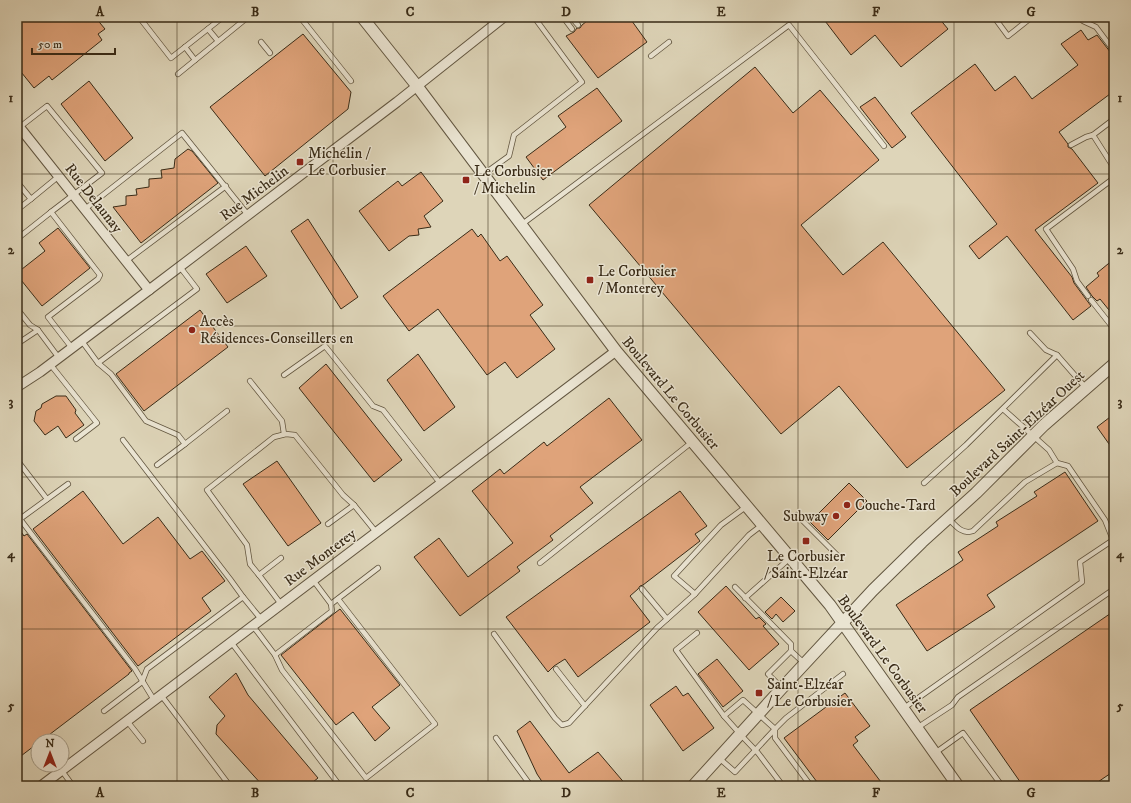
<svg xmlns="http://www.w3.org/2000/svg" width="1131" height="803" viewBox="0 0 1131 803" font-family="'IM FELL DW Pica',serif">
  <rect width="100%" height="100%" fill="#ded5b9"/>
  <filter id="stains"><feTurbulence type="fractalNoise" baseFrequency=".005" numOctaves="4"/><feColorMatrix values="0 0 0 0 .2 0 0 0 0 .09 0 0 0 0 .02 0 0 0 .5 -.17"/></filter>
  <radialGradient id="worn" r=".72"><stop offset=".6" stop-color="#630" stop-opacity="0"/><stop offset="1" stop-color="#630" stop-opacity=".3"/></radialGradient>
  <g fill="#dfa37a" stroke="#392b17">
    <path d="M17 17H95L105 29 98 34 102 40 52 80 49 76 34 88 17 67Z"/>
    <path d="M585 17H629L647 42 598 78 566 36 574 32 577 28H580L582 25 587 21Z"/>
    <path d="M822 17H938L948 29 901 67 875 35 851 55Z"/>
    <path d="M1081 30 1088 40 1097 35 1111 53 1114 55V91L1059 132 1068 144V147L1072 149 1098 183 1035 230 1072 277 1074 283 1091 306 1073 320 1007 236 979 259 969 246 997 224 911 113 975 64 995 91 1015 76 1032 99 1078 65 1061 44Z"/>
    <path d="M303 34 351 92 348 109 265 176 210 107Z"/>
    <path d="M755 67 793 113 820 90 879 160 801 225 843 275 883 242 1005 390 907 468 839 386 781 434 589 205Z"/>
    <path d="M89 81 133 138 105 161 61 104Z"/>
    <path d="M597 88 622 121 543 180 526 157 566 127 558 116Z"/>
    <path d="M875 97 906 137 892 148 860 107Z"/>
    <path d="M188 149 192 151 218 183 141 243 113 207 126 205V196L137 195 136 189 149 187V179L162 178 161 170 174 168 175 159Z"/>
    <path d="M421 172 443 201 424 216 431 227 418 229 419 235 409 236 389 251 359 211 398 181 402 186Z"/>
    <path d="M308 219 358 297 341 309 291 231Z"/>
    <path d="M58 228 90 268 42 306 17 275V273L45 251 39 243Z"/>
    <path d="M472 229 478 237 481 234 500 261 507 256 543 305 530 315 555 349 517 378 505 362 487 375 438 309 409 331 383 296Z"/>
    <path d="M246 246 267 276 227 303 206 274Z"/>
    <path d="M1114 259V306L1109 310 1100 299 1097 301 1092 296 1086 287 1099 276 1097 273Z"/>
    <path d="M200 310 228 347 144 411 116 374Z"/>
    <path d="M418 354 455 407 424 431 387 380Z"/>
    <path d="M326 364 402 460 374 482 299 388Z"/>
    <path d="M56 396H66L76 410 75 413 84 425 66 438 58 426 45 435 34 421 36 411 41 408 42 404Z"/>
    <path d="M609 398 642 440 580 487 593 503 550 536 553 540 517 567 520 571 460 616 414 557 439 538 468 577 513 543 472 491 500 469 504 474 544 442 547 446Z"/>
    <path d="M1114 414V451L1097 427Z"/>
    <path d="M277 461 321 523 288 546 243 484Z"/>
    <path d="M1065 472 1098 521 987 595 995 607 927 651 896 605 963 560 958 552 998 526 996 522 1037 496 1034 492Z"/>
    <path d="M849 483 867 501 828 540 810 522Z"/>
    <path d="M83 491 123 544 158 517 190 559 202 551 225 581 202 598 211 611 138 666 33 529Z"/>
    <path d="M680 491 707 526 695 534 700 541 643 585 640 586 638 589 630 596 650 622 578 677 565 659 554 666 548 672 506 617Z"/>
    <path d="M17 526 24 536 27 534 132 671 129 673V674L41 741H38V743L17 759Z"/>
    <path d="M726 586 756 619 759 617 766 624 763 626 779 644 749 670 698 612Z"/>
    <path d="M781 597 795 611 783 622 776 614 772 619 765 612Z"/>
    <path d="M340 609 400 685 372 707 390 728 375 741 353 712 336 725 281 655Z"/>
    <path d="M1114 611V771L1092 786H1023L970 710Z"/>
    <path d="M717 659 743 691 723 707 698 674Z"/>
    <path d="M236 673 248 695 318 778 308 786H263L216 734 217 725 225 716 209 697Z"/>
    <path d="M676 686 683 696 688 693 714 728 683 751 650 705Z"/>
    <path d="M845 693 870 726 855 737 858 741 853 745 884 786H820L784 738Z"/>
    <path d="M530 721 569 773 598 752 627 786H545L537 774 517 731Z"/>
  </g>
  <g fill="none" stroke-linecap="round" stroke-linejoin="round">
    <defs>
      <g id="service">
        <path d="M139 17 171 58 223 17"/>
        <path d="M300 17 351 81"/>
        <path d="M563 17 572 29"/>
        <path d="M571 17 578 25"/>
        <path d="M994 17 1008 36 1032 17"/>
        <path d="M1080 17 1083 21 1096 27 1114 51"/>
        <path d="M208 29 218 41"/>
        <path d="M261 42 270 53"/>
        <path d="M185 47 195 60"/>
        <path d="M651 56 669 42"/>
        <path d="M178 74 248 17"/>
        <path d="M1114 119 1093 135 1114 168"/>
        <path d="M20 127 47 106 102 173 51 212 100 275 98 279 48 317 72 348"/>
        <path d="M1071 145 1086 137 1093 135"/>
        <path d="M484 174 509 156 514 135 582 82 534 17"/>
        <path d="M17 182 31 199 59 176"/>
        <path d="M85 209 182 133 248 215"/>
        <path d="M17 210 31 199"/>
        <path d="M521 225 789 25 884 146"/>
        <path d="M17 239 51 212"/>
        <path d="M126 261 226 186"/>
        <path d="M1088 296 1077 281 1073 269 1046 229 1114 178"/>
        <path d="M1091 300 1114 329"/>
        <path d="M17 309 30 325 38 330"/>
        <path d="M1030 333 1046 350 1057 355"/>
        <path d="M81 340 98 363 197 289 180 267"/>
        <path d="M17 344 38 330 59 358"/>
        <path d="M98 363 111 374 146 421 178 435 185 444 227 411"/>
        <path d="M50 364 97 423 76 439"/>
        <path d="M284 375 325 346 373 406 383 410 440 483"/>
        <path d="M250 381 282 421 284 434"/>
        <path d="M123 440 230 579 243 597"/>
        <path d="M17 460 47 499"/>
        <path d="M157 465 185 444"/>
        <path d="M924 483 966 445 1057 355 1086 388"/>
        <path d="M68 484 20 519 135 669 154 700"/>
        <path d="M747 506 721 525 674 576 695 594 749 535 762 525"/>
        <path d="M797 515 840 558"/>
        <path d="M948 518C955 525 962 535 973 531L1025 482 1057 463 1049 450 1003 409"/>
        <path d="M328 524 354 505 376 532"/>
        <path d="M281 558 259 575 281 604"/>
        <path d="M540 563 692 442"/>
        <path d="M259 575 250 564 247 545 207 490 274 437 286 434 295 435 343 495 354 505"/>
        <path d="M735 587 791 644V651"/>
        <path d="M642 589 667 619"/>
        <path d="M745 598 790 558"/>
        <path d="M331 604 378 568"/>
        <path d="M253 626 275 655 332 611 331 604 313 580"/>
        <path d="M697 633 676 650 724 716"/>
        <path d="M494 634 555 718 562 725 569 723 657 628 695 594"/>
        <path d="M231 642 340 786"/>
        <path d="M275 655 282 670 366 778 435 724 338 599"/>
        <path d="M556 669 585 706"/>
        <path d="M782 688 768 674 791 651 805 664"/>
        <path d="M161 695 230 786"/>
        <path d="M904 708 1082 582 1080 562 1113 540 1105 520 1068 466 1057 463"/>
        <path d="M104 711 142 682 147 669 243 597 261 619"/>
        <path d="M127 721 143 741"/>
        <path d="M917 728 952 705 958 697 1114 589"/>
        <path d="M775 729V738L811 786"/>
        <path d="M496 738 531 786"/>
        <path d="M935 753 963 733 1002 786"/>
        <path d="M719 758 735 772 775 729"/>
        <path d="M62 771 73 786"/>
        <path d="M783 786 758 753 740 734 724 716 743 700 775 729 786 718 843 674"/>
      </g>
      <g id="minor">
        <path d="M17 124 149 290"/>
        <path d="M17 387 40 372 149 290 397 102 504 17"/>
        <path d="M41 786 616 351"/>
      </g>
      <g id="tertiary">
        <path d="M362 17 417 86 616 351 830 605 958 786"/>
        <path d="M693 786 782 688 873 590 922 542 976 493 1044 425 1114 364"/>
      </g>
    </defs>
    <use href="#service" stroke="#625640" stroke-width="6"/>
    <use href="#minor" stroke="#625640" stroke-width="11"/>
    <use href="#tertiary" stroke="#625640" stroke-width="13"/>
    <use href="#service" stroke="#eae4d2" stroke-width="4.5"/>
    <use href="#minor" stroke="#eae4d2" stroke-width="9"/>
    <use href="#tertiary" stroke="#eae4d2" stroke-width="11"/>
  </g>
  <path fill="none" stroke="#392b17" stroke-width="1" stroke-opacity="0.55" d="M177 17V786M333 17V786M488 17V786M643 17V786M798 17V786M954 17V786M17 174H1114M17 326H1114M17 477H1114M17 629H1114"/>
  <g fill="#8f2418" stroke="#eae4d2" stroke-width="1.5">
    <rect x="296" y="158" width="8" height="8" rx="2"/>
    <rect x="462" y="176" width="8" height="8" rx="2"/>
    <rect x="586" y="276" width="8" height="8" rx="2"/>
    <circle cx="192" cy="330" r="4"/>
    <circle cx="847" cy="505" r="4"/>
    <circle cx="836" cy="516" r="4"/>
    <rect x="802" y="537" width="8" height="8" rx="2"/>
    <rect x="755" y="689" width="8" height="8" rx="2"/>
  </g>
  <g text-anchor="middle" stroke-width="3" stroke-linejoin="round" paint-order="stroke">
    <g font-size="15" fill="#392b17" stroke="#eae4d2" text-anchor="start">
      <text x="308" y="158">Michelin /<tspan x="308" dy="17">Le Corbusier</tspan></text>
      <text x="474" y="176">Le Corbusier<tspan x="474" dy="17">/ Michelin</tspan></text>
      <text x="598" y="276">Le Corbusier<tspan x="598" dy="17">/ Monterey</tspan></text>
      <text x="200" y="326">Accès<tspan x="200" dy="17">Résidences-Conseillers en</tspan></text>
      <text x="855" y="510">Couche-Tard</text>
      <text x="828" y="521" text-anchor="end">Subway</text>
      <text x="806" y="561" text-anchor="middle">Le Corbusier<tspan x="806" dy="17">/ Saint-Elzéar</tspan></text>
      <text x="767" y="689">Saint-Elzéar<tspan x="767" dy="17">/ Le Corbusier</tspan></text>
    </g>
    <g font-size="15" fill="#392b17" stroke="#eae4d2">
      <text transform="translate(254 193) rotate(-37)" y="5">Rue Michelin</text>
      <text transform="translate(94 198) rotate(52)" y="5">Rue Delaunay</text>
      <text transform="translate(671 393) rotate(50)" y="5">Boulevard Le Corbusier</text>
      <text transform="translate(1017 433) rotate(-43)" y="5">Boulevard Saint-Elzéar Ouest</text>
      <text transform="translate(320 557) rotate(-37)" y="5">Rue Monterey</text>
      <text transform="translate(883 654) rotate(54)" y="5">Boulevard Le Corbusier</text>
    </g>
  </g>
  <rect width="1131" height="803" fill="none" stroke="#ded5b9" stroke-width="44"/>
  <g transform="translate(50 753)"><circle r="19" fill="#eae4d2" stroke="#a39a87"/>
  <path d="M0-3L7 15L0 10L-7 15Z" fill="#8f2418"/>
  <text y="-6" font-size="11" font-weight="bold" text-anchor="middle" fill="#392b17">N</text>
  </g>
  <path d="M32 48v6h83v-6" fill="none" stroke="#392b17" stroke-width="2"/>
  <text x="38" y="48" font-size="12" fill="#392b17" stroke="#eae4d2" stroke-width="3" paint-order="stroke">50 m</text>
  <rect x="22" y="22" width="1087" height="759" fill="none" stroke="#392b17" stroke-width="1.5"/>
  <g font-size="13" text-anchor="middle" font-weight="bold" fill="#392b17">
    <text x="100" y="16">A</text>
    <text x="255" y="16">B</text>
    <text x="410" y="16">C</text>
    <text x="566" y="16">D</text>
    <text x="721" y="16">E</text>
    <text x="876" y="16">F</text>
    <text x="1031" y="16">G</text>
    <text x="11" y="102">1</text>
    <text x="1120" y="102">1</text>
    <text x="11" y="254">2</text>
    <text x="1120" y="254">2</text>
    <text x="11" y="406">3</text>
    <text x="1120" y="406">3</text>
    <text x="11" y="558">4</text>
    <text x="1120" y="558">4</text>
    <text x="11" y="710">5</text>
    <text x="1120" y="710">5</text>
    <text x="100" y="797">A</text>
    <text x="255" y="797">B</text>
    <text x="410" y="797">C</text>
    <text x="566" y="797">D</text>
    <text x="721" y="797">E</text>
    <text x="876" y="797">F</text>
    <text x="1031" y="797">G</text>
  </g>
  <rect width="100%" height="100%" filter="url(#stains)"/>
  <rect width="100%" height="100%" fill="url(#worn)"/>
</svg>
